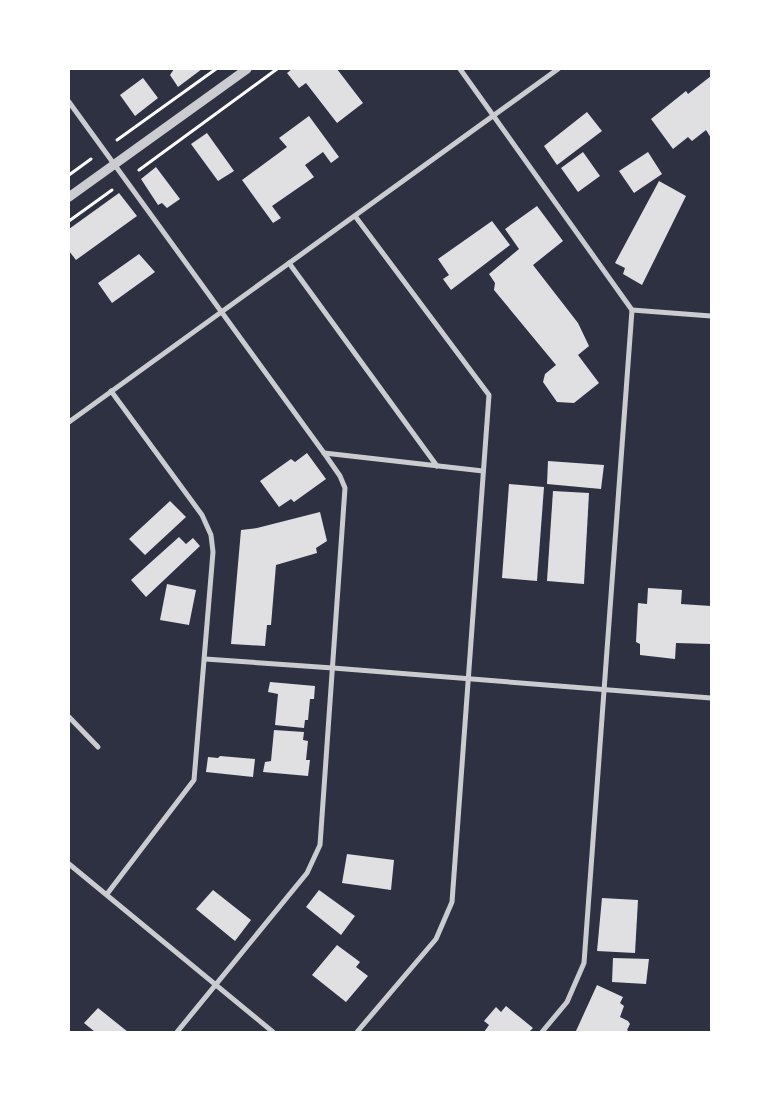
<svg xmlns="http://www.w3.org/2000/svg" width="780" height="1101" viewBox="0 0 780 1101" font-family="'IBM Plex Sans',sans-serif">
  <rect width="100%" height="100%" fill="#2d3142"/>
  <g fill="#e0e0e3">
    <path d="M174 69H202L178 87 170 75Z"/>
    <path d="M292 69H337L363 103 337 123 306 83 299 88 287 73Z"/>
    <path d="M711 76V138L706 130 692 141 688 137 673 149 651 119 686 91 688 94Z"/>
    <path d="M143 78 158 98 135 116 120 95Z"/>
    <path d="M587 112 602 131 557 165 544 146Z"/>
    <path d="M309 116 339 157 331 163 323 152 305 165 314 177 272 206 281 218 273 223 242 180 287 147 279 138Z"/>
    <path d="M207 133 234 171 218 181 191 144Z"/>
    <path d="M583 152 600 176 578 192 561 168Z"/>
    <path d="M648 152 662 174 634 193 619 171Z"/>
    <path d="M156 167 180 199 167 208 162 203 158 205 141 179Z"/>
    <path d="M659 181 686 196 642 285 623 274 625 268 615 263Z"/>
    <path d="M119 193 137 216 76 260 69 251V229Z"/>
    <path d="M537 206 563 241 533 265 578 323 589 346 578 355 599 383 574 403 557 402 543 382 545 374 556 365 494 290 495 283 489 274 519 249 505 229Z"/>
    <path d="M492 221 510 245 451 290 443 279 449 275 438 259Z"/>
    <path d="M139 254 155 272 112 303 98 283Z"/>
    <path d="M307 453 326 479 294 502 291 499 279 507 260 481 291 459 295 462Z"/>
    <path d="M548 461 604 465 601 489 547 484Z"/>
    <path d="M509 484 544 487 537 581 502 578Z"/>
    <path d="M553 491 589 493 584 584 547 581Z"/>
    <path d="M170 501 186 517 145 555 129 539Z"/>
    <path d="M320 512 327 541 316 548 317 553 276 565 271 625H267L265 646 231 644 241 530 257 528Z"/>
    <path d="M179 537 186 544 193 538 200 546 146 597 131 580Z"/>
    <path d="M167 584 196 590 189 625 160 620Z"/>
    <path d="M648 588 682 590 681 604 711 606V644L676 643 675 659 640 655V644L636 642 638 603 647 604Z"/>
    <path d="M270 682 315 686 314 699H310L308 720H305L304 728 275 725 278 694 268 692Z"/>
    <path d="M274 730 304 732 303 740 308 741 306 760H310L308 776 263 772 265 762 271 761Z"/>
    <path d="M220 756 255 759 253 777 206 772 208 757 218 758Z"/>
    <path d="M347 854 394 860 391 890 342 883Z"/>
    <path d="M213 890 251 920 235 941 196 909Z"/>
    <path d="M319 890 355 916 341 935 306 907Z"/>
    <path d="M602 898 638 900 635 953 597 951Z"/>
    <path d="M337 945 360 962 356 967 368 976 346 1002 312 975Z"/>
    <path d="M613 958 649 959 646 984 612 982Z"/>
    <path d="M597 985 623 997 620 1003 624 1006 620 1017 628 1021 630 1024 627 1030 630 1032H580L576 1031Z"/>
    <path d="M506 1006 533 1028 529 1032H484L489 1025 484 1021 496 1007 501 1012Z"/>
    <path d="M98 1008 128 1032H95L84 1023Z"/>
  </g>
  <g fill="none" stroke-linecap="round" stroke-linejoin="round">
    <g stroke="#fff" stroke-width="3">
      <path d="M117 140 216 69"/>
      <path d="M139 170 277 69"/>
      <path d="M69 175 91 159"/>
      <path d="M69 221 112 190"/>
    </g>
    <g stroke="#caccd0" stroke-width="5">
      <path d="M460 69 632 310 584 963 567 1002 542 1032"/>
      <path d="M69 102 324 453 340 476 345 488 320 845 307 873 177 1032"/>
      <path d="M355 216 489 395 452 902 436 939 357 1032"/>
      <path d="M289 263 437 466"/>
      <path d="M632 310 711 316"/>
      <path d="M69 422 558 69"/>
      <path d="M324 453 483 471"/>
      <path d="M205 659 333 668 711 698"/>
      <path d="M69 717 98 747"/>
      <path d="M69 864 273 1032"/>
      <path d="M107 894 194 780 213 552 211 535 202 515 111 391"/>
    </g>
    <path stroke="#caccd0" stroke-width="9" d="M69 197 247 69"/>
  </g>
  <rect width="780" height="1101" fill="none" stroke="#ffffff" stroke-width="140"/>
</svg>
